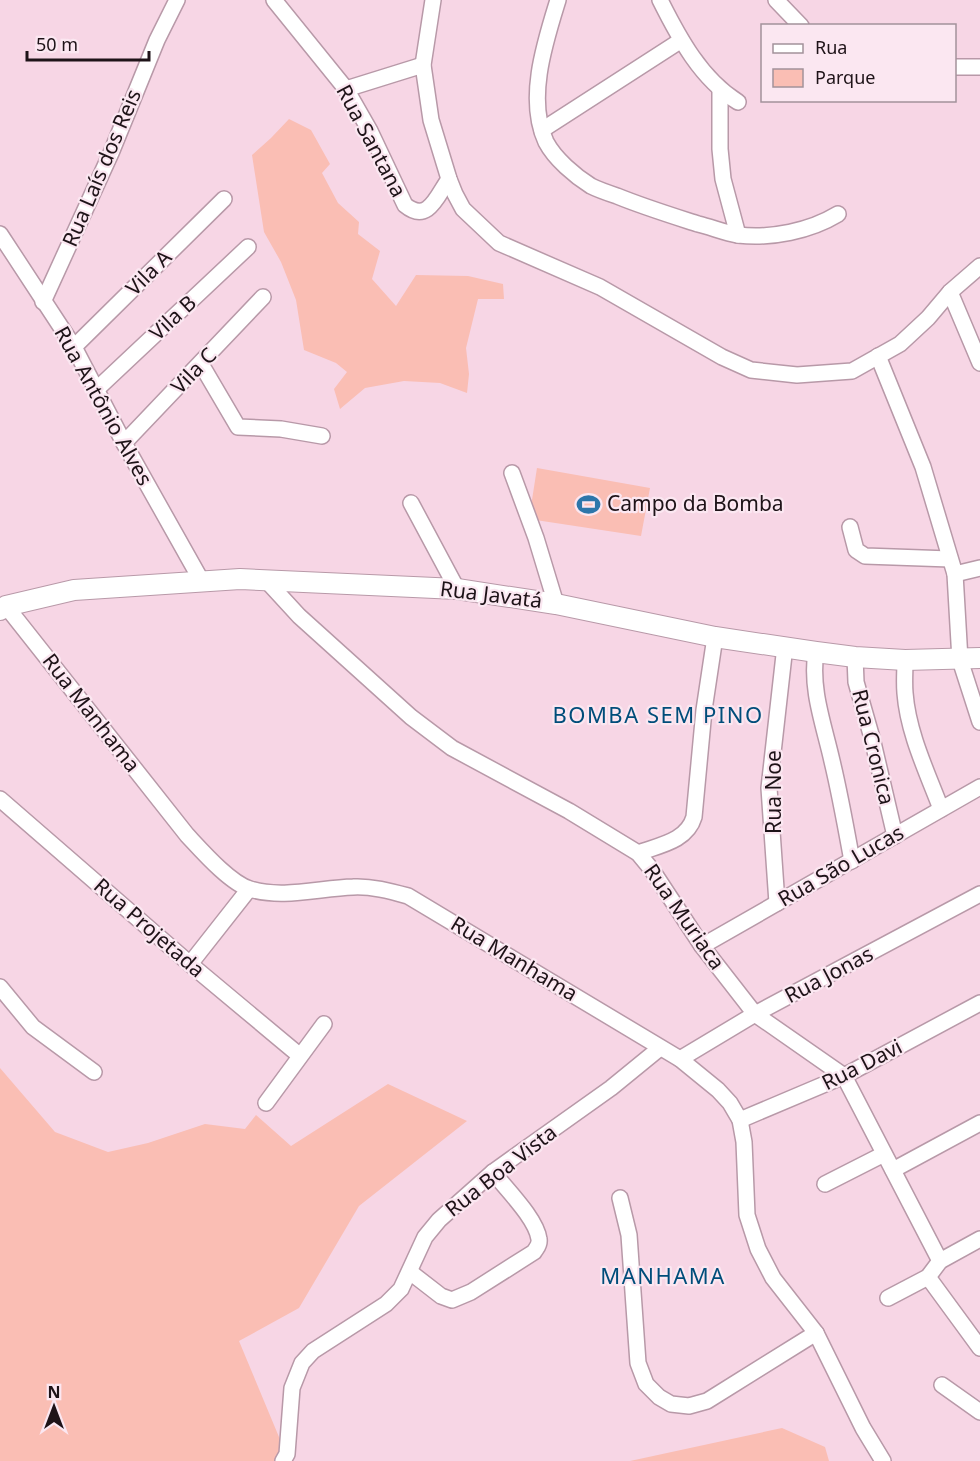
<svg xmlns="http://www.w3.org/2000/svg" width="980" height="1461" viewBox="0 0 980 1461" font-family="'Noto Sans',sans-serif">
  <rect width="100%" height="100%" fill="#f7d6e5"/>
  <g fill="#fabeb4">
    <path d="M289 119 311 130 330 164 322 173 338 203 359 222 358 234 380 251 372 279 396 306 416 275 468 276 503 284 504 299H478L466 348 469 374 467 393 440 383 404 381 365 388 340 409 334 389 347 372 336 363 304 350 296 300 281 262 264 232 252 155 271 138Z"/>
    <path d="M537 468 650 488 641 536 529 519Z"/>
    <path d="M0 1068 55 1132 108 1152 148 1143 205 1124 245 1129 256 1115 291 1146 388 1084 467 1121 359 1206 299 1308 239 1341 289 1461H0Z"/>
    <path d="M782 1428 825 1447 829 1461H630Z"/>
  </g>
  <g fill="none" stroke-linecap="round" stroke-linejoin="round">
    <defs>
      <g id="minor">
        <path d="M274 0 346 89 370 131 405 205C428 224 437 196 449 179"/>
        <path d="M433 0 423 65 431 120 449 179 455 194 463 209 499 243 600 287 722 357 751 370 797 375 852 371 900 344 928 318 950 292 980 266"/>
        <path d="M558 0C545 42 526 99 546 142 555 159 575 176 591 186 599 190 608 193 617 196 644 207 670 215 698 224 711 227 725 233 738 235 771 239 810 231 838 214"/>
        <path d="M660 0C679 38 701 79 738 102"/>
        <path d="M776 0 801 26"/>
        <path d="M954 67H980"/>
        <path d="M346 89 423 65"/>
        <path d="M720 91V149L723 179 738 235"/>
        <path d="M542 130 680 41"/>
        <path d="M0 234 74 347 124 443 201 580"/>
        <path d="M950 292 980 363"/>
        <path d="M43 302 111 153 157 40 177 0"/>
        <path d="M74 347 224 199"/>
        <path d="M878 356 923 467 955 574 960 660 980 722"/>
        <path d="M201 364 238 427 281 429 322 436"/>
        <path d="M97 389 248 247"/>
        <path d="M124 443 263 297"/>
        <path d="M512 473 536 538 556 604"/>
        <path d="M411 503 457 589"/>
        <path d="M850 527 856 550 865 556 950 559"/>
        <path d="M955 574 980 568"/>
        <path d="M265 579 299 616 411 717 452 748 569 811 638 853 652 870 702 946 755 1014 844 1076 940 1261"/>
        <path d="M6 606 187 835C202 851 230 883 250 889 282 899 320 888 353 887 371 886 390 891 408 896L680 1059 718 1090 730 1103 740 1120 744 1142 747 1215 758 1249 773 1278 816 1333 863 1428 883 1461"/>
        <path d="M816 652C810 689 824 725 832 761 840 794 846 828 852 861"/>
        <path d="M855 657 856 682 872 738 895 836"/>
        <path d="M905 660C905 671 904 682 905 693 908 733 927 772 941 809"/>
        <path d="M0 799 190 964 299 1055"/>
        <path d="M638 853C660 845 687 841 694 817L704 710 715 637"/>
        <path d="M777 903 769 788 785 646"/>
        <path d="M702 946 980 787"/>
        <path d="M190 964 249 889"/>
        <path d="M0 987 33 1027 94 1072"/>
        <path d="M680 1059 755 1014 980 894"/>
        <path d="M266 1103 324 1024"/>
        <path d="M740 1120 844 1076 980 1003"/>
        <path d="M893 1170 980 1123"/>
        <path d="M825 1184 884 1154"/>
        <path d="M620 1198 629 1235 638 1363 646 1384 659 1397 671 1404 689 1406 707 1401 816 1333"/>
        <path d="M410 1272 441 1296 452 1300 471 1292 534 1252C537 1247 540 1245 539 1239 536 1218 506 1189 493 1172"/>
        <path d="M928 1277 980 1348"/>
        <path d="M888 1298 928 1277 940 1261 980 1239"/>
        <path d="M942 1385 980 1412"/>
        <path d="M283 1461 287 1454 292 1388 302 1363 313 1351 386 1304 401 1289 425 1237 439 1220 493 1172 611 1088 660 1048"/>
      </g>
      <path id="tertiary" d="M0 610 6 606 74 590 240 579 457 589 556 604 715 637 816 652 855 657 905 660 980 658"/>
    </defs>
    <use href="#minor" stroke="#b899a8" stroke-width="18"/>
    <use href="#tertiary" stroke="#b899a8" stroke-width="22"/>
    <use href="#minor" stroke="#fff" stroke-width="15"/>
    <use href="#tertiary" stroke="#fff" stroke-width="20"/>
  </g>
  <defs>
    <symbol id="stadium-bare" viewBox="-9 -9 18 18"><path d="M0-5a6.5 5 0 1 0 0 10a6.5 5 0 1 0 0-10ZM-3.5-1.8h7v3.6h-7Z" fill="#2d76aa" stroke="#fbe7f1" stroke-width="2.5" paint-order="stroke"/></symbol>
  </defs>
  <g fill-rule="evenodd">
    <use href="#stadium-bare" x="572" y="488" width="33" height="33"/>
  </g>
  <g text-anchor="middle" stroke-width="4.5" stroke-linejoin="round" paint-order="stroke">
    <g font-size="21" fill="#1e1318" stroke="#fbe7f1">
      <text transform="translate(371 141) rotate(62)" y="7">Rua Santana</text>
      <text transform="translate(102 168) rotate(-67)" y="7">Rua Laís dos Reis</text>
      <text transform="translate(149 273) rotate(-45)" y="7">Vila A</text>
      <text transform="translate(173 318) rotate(-43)" y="7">Vila B</text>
      <text transform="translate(194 371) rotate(-46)" y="7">Vila C</text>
      <text transform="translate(103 406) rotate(61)" y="7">Rua Antônio Alves</text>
      <text transform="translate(491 595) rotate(7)" y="7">Rua Javatá</text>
      <text transform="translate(91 713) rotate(52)" y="7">Rua Manhama</text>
      <text transform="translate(873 747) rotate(76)" y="7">Rua Cronica</text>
      <text transform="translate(774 792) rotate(-90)" y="7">Rua Noe</text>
      <text transform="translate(841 866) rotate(-30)" y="7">Rua São Lucas</text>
      <text transform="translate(684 917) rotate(55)" y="7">Rua Muriaca</text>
      <text transform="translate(149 928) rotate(41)" y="7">Rua Projetada</text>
      <text transform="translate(514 959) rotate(31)" y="7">Rua Manhama</text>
      <text transform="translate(829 975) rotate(-28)" y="7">Rua Jonas</text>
      <text transform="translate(862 1065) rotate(-27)" y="7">Rua Davi</text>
      <text transform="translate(501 1171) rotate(-38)" y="7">Rua Boa Vista</text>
    </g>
    <g font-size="21" fill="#1e1318" stroke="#fbe7f1" text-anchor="start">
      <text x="607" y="511">Campo da Bomba</text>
    </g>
    <g font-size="22" letter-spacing="1.5" fill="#004d7a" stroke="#fbe7f1">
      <text x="658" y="723">BOMBA SEM PINO</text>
      <text x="663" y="1284">MANHAMA</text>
    </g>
  </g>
  <rect x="761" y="24" width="195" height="78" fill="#fbe7f1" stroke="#a3929a" stroke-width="1.5"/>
  <rect x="773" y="44" width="30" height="9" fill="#ffffff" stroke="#a3929a" stroke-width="1.5"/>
  <text x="815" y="54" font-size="18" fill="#1e1318">Rua</text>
  <rect x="773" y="69" width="30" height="18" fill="#fabeb4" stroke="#a3929a" stroke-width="1.5"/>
  <text x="815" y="84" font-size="18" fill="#1e1318">Parque</text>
  <g transform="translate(54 1407)" stroke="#fbe7f1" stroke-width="4.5" paint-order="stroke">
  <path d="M0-4.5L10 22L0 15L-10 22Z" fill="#1e1318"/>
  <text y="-9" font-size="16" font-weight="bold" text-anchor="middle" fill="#1e1318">N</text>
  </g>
  <path d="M27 51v9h122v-9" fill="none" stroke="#1e1318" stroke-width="3"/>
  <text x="36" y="51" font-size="18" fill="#1e1318" stroke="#fbe7f1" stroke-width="4.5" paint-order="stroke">50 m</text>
</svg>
